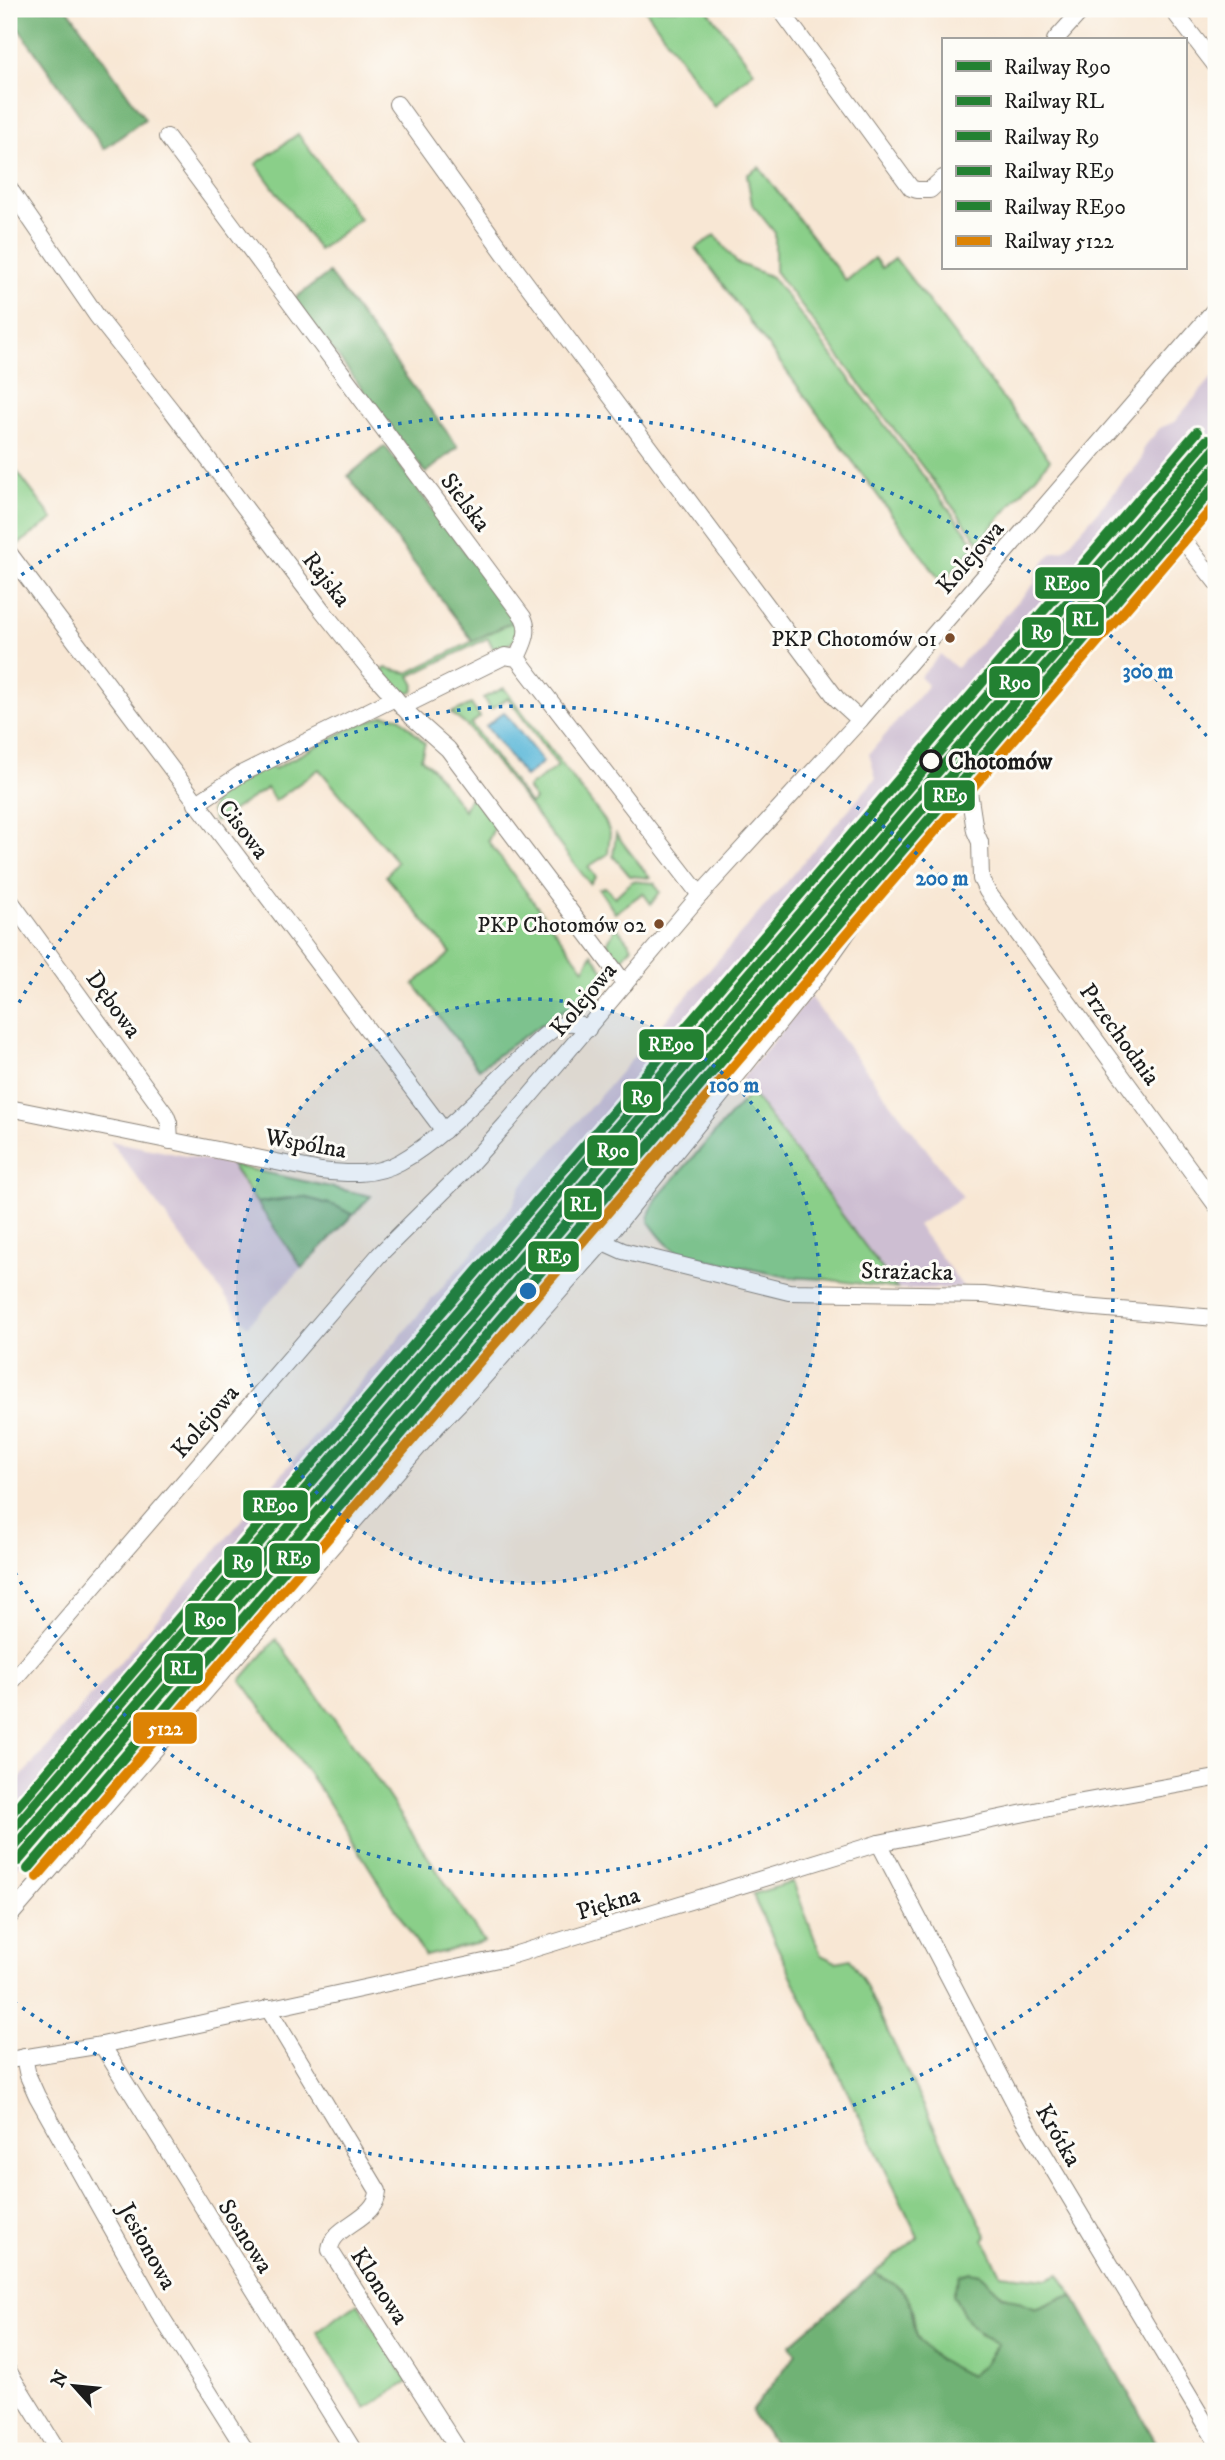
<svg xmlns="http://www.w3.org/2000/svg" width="1225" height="2460" viewBox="0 0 1225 2460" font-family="'IM FELL DW Pica',serif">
  <rect width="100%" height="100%" fill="#fdfcf7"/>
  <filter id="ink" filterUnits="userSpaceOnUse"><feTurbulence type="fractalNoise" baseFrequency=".0143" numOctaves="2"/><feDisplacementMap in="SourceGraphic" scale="14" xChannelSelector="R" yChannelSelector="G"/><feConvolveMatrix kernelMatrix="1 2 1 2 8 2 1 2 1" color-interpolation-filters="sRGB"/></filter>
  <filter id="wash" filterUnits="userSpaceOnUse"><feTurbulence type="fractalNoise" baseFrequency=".00686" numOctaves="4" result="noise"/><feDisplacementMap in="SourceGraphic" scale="28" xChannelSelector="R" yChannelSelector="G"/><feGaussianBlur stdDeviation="1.57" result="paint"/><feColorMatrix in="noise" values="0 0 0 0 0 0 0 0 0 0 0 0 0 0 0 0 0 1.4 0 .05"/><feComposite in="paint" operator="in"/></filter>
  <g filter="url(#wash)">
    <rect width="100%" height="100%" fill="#f8e7d4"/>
    <g fill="#cdbed2">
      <path d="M1216 373V469L948 778 943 780 954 790 931 816 920 825 902 850 865 893 839 917 817 943 822 948 807 965 802 961 710 1068 712 1075 699 1090 694 1087 537 1267V1280L423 1390 273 1569 145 1714 9 1876V1791L513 1205 520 1188 876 778 869 754 928 685 920 677 940 655 957 668 1034 584 1037 570 1052 553 1065 549 1141 461 1144 447 1160 428 1174 422Z"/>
      <path d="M810 997 963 1197 917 1225 964 1288 897 1289 741 1080Z"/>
      <path d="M110 1141 231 1165 302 1268 247 1326Z"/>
    </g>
    <g fill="#8acf89" stroke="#537652" stroke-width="2">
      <path d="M645 9H707L754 71 714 106Z"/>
      <path d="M298 134 360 219 319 250 256 164Z"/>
      <path d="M759 167 846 281 874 258 882 268 895 258 1050 460 979 542 775 271V233L752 204 747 175Z"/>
      <path d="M715 235 737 263 772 277 976 545 942 583 696 248Z"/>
      <path d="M9 461 53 519 16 546 9 536Z"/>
      <path d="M516 620C524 637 514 642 499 649L493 648 488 638 410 676 415 685 413 692C398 694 390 681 382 671L386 668 408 673Z"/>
      <path d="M504 688 605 821 610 833 608 854 588 867 596 877 590 884 468 727 451 713 471 704 480 717 471 724 530 804 535 800 527 788 558 766 508 698 491 709 483 698Z"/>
      <path d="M384 715 399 717 425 743 421 758 432 768 464 810 471 795 495 826 488 841 584 969 592 954 604 971 607 984C592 997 573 1004 556 1015 529 1032 504 1050 479 1069L414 984 451 953 386 876 397 862 319 769 275 801 267 788 215 822 211 811 214 799 268 765 274 769 348 729Z"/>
      <path d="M616 834 650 878 630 876 613 856Z"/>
      <path d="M632 881 654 883 660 892 651 904 643 893 615 913 599 889 605 887 615 897Z"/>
      <path d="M616 926 632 947 622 959 607 944Z"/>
      <path d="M751 1092 897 1289 824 1279 788 1277 686 1255C668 1249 660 1237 649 1222L650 1212 657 1198Z"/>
      <path d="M231 1165 371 1196 353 1215C318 1196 295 1194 257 1203Z"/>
      <path d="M276 1639 365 1761 484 1942 425 1956 324 1795 241 1680Z"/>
      <path d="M793 1882 821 1955 836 1962 850 1959 862 1978 987 2237 984 2240 1001 2274 1047 2279 1059 2274 1074 2297 1062 2298 1036 2309 1011 2300 992 2287 979 2334 998 2343 983 2365 971 2377C955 2369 936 2361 924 2347 910 2330 917 2315 909 2300 903 2287 887 2280 874 2273L918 2237 756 1903 753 1894Z"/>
      <path d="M358 2303 408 2382 366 2408 354 2392 317 2331Z"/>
    </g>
    <g fill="#6fb275" stroke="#466748" stroke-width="2">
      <path d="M9 9H68L145 119 104 149 9 15Z"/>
      <path d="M329 273 458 447 426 473 294 299Z"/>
      <path d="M385 446 516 620 473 641 348 476Z"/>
      <path d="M303 1197 336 1206 353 1215 302 1268 257 1203Z"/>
      <path d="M971 2272 980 2274 1002 2295 1036 2309 1062 2298 1074 2297 1161 2451H781L755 2419 752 2411 796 2354 790 2345 874 2273C887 2280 903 2287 909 2300 913 2308 911 2319 914 2328 922 2353 948 2367 971 2376L983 2365 998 2344C971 2329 967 2322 953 2294L960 2275Z"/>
    </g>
    <path fill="#5bb8d9" stroke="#3c6a7a" stroke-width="2" d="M504 712 543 762 525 777 486 726Z"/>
  </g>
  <g filter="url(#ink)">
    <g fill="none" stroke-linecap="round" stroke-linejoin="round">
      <defs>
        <g id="street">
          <path d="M780 9 911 188 917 190H930L943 178"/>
          <path d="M1172 9 1216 66"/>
          <path d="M1055 40 1083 9"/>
          <path d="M397 104 517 271 837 699 860 720"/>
          <path d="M167 137 523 617C531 632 523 644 517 658"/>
          <path d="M9 188 97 316 172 411 322 610 370 670 412 717 448 749 625 984"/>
          <path d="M1183 540 1216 582"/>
          <path d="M9 553 444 1131"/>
          <path d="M402 707 505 656 517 658 700 895"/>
          <path d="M968 785 975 831 980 842 981 879 987 891 1216 1205"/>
          <path d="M196 804 241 774 395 698"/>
          <path d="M901 862 1183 540 1216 498"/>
          <path d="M9 899 166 1115 169 1123 170 1141"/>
          <path d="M9 1108 321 1171C349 1174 375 1176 400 1162 445 1137 486 1089 525 1054 536 1043 552 1026 568 1023 575 1022 582 1025 588 1029"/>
          <path d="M603 1242 623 1251 789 1292 984 1295 1072 1306 1216 1318"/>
          <path d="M9 1685 379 1255 462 1173 506 1124 700 895 860 720 1216 308"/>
          <path d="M879 1843 1023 2119 1216 2441"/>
          <path d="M9 1917 436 1427 475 1387 603 1242 816 977 874 895"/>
          <path d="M268 2008 378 2191C377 2220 331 2225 330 2250L459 2451"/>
          <path d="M102 2045 354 2451"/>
          <path d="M24 2057 28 2076 37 2096 159 2313 246 2451"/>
          <path d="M9 2060 102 2045 507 1957 879 1843 1054 1807 1216 1778"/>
          <path d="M9 2372 58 2451"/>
        </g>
      </defs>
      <use href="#street" stroke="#8a8278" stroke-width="18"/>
      <use href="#street" stroke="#fff" stroke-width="16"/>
      <defs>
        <path id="rail-1" d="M9 1853 1216 448"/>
        <path id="rail-2" d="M18 1861 1216 467"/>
        <path id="rail-3" d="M9 1834 1207 440"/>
        <path id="rail-4" d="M28 1869 1216 485"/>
        <path id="rail-5" d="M9 1816 1197 432"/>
        <path id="rail-6" d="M37 1877 1216 504"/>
      </defs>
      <use href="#rail-1" stroke="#fdfcf7" stroke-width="16"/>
      <use href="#rail-2" stroke="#fdfcf7" stroke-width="16"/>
      <use href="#rail-3" stroke="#fdfcf7" stroke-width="16"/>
      <use href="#rail-4" stroke="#fdfcf7" stroke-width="16"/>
      <use href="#rail-5" stroke="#fdfcf7" stroke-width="16"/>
      <use href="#rail-6" stroke="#fdfcf7" stroke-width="16"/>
      <use href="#rail-1" stroke="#238132" stroke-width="10"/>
      <use href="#rail-2" stroke="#238132" stroke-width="10"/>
      <use href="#rail-3" stroke="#238132" stroke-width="10"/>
      <use href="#rail-4" stroke="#238132" stroke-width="10"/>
      <use href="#rail-5" stroke="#238132" stroke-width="10"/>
      <use href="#rail-6" stroke="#dd8304" stroke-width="10"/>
    </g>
  </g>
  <circle cx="528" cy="1291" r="292" fill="#1f6fb2" fill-opacity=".12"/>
  <g fill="none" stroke="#1f6fb2" stroke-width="3.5" stroke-dasharray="3.5 7">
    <circle cx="528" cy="1291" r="292"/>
    <path d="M9 1021A585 585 0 1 1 9 1561"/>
    <path d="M1214 1837A877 877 0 0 1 13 2001M13 581A877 877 0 0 1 1214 745"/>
  </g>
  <g fill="#7a4b2a" stroke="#fdfcf7" stroke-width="2.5">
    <circle cx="950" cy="638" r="6"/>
    <circle cx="659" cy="924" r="6"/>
  </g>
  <circle fill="#fdfcf7" stroke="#1c1c1c" stroke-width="3.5" cx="931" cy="761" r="10"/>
  <g text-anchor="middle" stroke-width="6" stroke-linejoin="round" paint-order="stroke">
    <g font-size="22" fill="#1c1c1c" stroke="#fdfcf7" text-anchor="end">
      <text x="937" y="646">PKP Chotomów 01</text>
      <text x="646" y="932">PKP Chotomów 02</text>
    </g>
    <g font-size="24" fill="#1c1c1c" stroke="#fdfcf7">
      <text transform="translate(466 502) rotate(53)" y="8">Sielska</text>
      <text transform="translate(970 557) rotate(-49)" y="8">Kolejowa</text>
      <text transform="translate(327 579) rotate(52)" y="8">Rajska</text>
      <text transform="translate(244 829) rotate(53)" y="8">Cisowa</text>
      <text transform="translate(583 999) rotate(-50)" y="8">Kolejowa</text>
      <text transform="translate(114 1004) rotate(54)" y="8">Dębowa</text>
      <text transform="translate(1120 1034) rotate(54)" y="8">Przechodnia</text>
      <text transform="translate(306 1143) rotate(10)" y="8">Wspólna</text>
      <text transform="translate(907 1271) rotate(1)" y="8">Strażacka</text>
      <text transform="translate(205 1421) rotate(-49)" y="8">Kolejowa</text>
      <text transform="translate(608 1903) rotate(-17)" y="8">Piękna</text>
      <text transform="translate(1059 2135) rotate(60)" y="8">Krótka</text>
      <text transform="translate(246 2236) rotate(58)" y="8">Sosnowa</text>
      <text transform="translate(148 2246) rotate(61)" y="8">Jesionowa</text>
      <text transform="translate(380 2286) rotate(57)" y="8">Klonowa</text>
    </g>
    <g font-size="24" font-weight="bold" fill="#1c1c1c" stroke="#fdfcf7" text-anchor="start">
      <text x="948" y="769">Chotomów</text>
    </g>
  </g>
  <circle cx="528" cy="1291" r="10" fill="#1f6fb2" stroke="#fdfcf7" stroke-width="3.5"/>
  <g font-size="21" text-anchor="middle" font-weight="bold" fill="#1f6fb2" stroke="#fdfcf7" stroke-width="6" stroke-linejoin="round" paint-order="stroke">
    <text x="1148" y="678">300 m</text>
    <text x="942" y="885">200 m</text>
    <text x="734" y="1092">100 m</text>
  </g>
  <g stroke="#fdfcf7" stroke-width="2.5">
    <rect x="1034" y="566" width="67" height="34" rx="7" fill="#238132"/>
    <rect x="1065" y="603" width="40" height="34" rx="7" fill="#238132"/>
    <rect x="1021" y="616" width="41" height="33" rx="7" fill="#238132"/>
    <rect x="988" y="665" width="53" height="34" rx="7" fill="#238132"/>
    <rect x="923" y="779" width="53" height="33" rx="7" fill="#238132"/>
    <rect x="638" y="1028" width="67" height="33" rx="7" fill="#238132"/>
    <rect x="622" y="1080" width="40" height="34" rx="7" fill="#238132"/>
    <rect x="586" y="1134" width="53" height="33" rx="7" fill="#238132"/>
    <rect x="563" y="1187" width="40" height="34" rx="7" fill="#238132"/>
    <rect x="527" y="1240" width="53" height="33" rx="7" fill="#238132"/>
    <rect x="242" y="1489" width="67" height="33" rx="7" fill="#238132"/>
    <rect x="268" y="1542" width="53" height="33" rx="7" fill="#238132"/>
    <rect x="223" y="1545" width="40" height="34" rx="7" fill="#238132"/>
    <rect x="184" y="1602" width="53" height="34" rx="7" fill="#238132"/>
    <rect x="163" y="1652" width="41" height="33" rx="7" fill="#238132"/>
    <rect x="132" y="1711" width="66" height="34" rx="7" fill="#dd8304"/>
  </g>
  <g font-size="19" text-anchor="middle" font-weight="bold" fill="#fff">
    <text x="1067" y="590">RE90</text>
    <text x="1085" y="626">RL</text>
    <text x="1042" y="639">R9</text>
    <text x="1015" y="689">R90</text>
    <text x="950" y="802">RE9</text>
    <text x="671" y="1051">RE90</text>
    <text x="642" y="1104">R9</text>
    <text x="613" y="1157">R90</text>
    <text x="583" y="1211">RL</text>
    <text x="554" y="1263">RE9</text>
    <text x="275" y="1512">RE90</text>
    <text x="294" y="1565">RE9</text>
    <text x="243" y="1569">R9</text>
    <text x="210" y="1626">R90</text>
    <text x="183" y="1675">RL</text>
    <text x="165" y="1735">5122</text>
  </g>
  <rect width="1225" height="2460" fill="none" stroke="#fdfcf7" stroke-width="35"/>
  <rect x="942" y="38" width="245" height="231" fill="#fdfcf7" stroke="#a3a29f" stroke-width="2"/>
  <rect x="956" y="61" width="35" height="10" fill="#238132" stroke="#a3a29f" stroke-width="2"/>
  <text x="1004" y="74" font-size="21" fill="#1c1c1c">Railway R90</text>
  <rect x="956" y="96" width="35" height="10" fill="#238132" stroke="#a3a29f" stroke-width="2"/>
  <text x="1004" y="108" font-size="21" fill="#1c1c1c">Railway RL</text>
  <rect x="956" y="131" width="35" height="10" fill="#238132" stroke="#a3a29f" stroke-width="2"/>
  <text x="1004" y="144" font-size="21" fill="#1c1c1c">Railway R9</text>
  <rect x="956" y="166" width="35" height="10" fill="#238132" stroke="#a3a29f" stroke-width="2"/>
  <text x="1004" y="178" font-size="21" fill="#1c1c1c">Railway RE9</text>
  <rect x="956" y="201" width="35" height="10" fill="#238132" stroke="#a3a29f" stroke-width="2"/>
  <text x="1004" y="214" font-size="21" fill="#1c1c1c">Railway RE90</text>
  <rect x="956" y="236" width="35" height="10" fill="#dd8304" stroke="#a3a29f" stroke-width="2"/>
  <text x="1004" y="248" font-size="21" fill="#1c1c1c">Railway 5122</text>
  <g transform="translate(74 2386) rotate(297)" stroke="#fdfcf7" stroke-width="5" paint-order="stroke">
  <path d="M0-5L12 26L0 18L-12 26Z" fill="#1c1c1c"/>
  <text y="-10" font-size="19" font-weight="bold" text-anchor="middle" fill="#1c1c1c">N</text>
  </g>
</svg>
